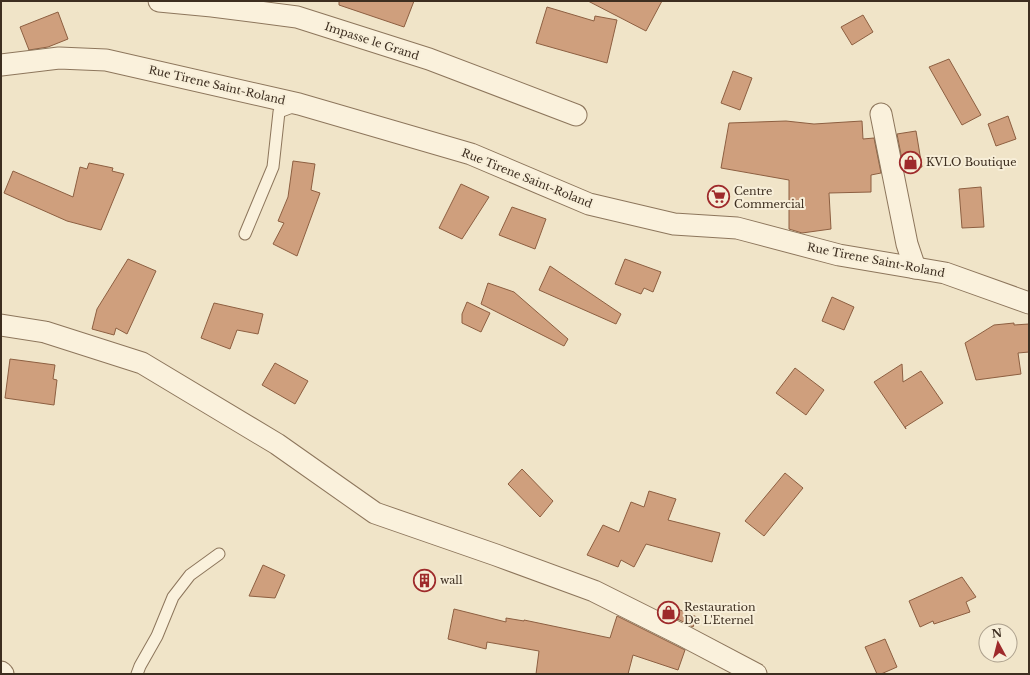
<svg xmlns="http://www.w3.org/2000/svg" width="1030" height="675" viewBox="0 0 1030 675" font-family="'Libre Baskerville',serif">
  <rect width="100%" height="100%" fill="#f0e4c8"/>
  <g fill="#cf9f7d" stroke="#8d5f41">
    <path d="M339 1H414L404 27 339 5Z"/>
    <path d="M588 1H662L646 31Z"/>
    <path d="M547 7 594 21 595 16 617 20 607 63 536 43Z"/>
    <path d="M58 12 68 39 48 47 29 50 20 27Z"/>
    <path d="M863 15 873 32 852 45 841 27Z"/>
    <path d="M949 59 981 115 962 125 929 67Z"/>
    <path d="M733 71 752 78 740 110 721 103Z"/>
    <path d="M1008 116 1016 139 996 146 988 124Z"/>
    <path d="M786 121 814 124 862 121 863 139 874 138 881 173 871 175V192L829 193 831 229 802 233 789 229V180L721 168 729 123Z"/>
    <path d="M916 131 922 167 904 170 897 134Z"/>
    <path d="M293 161 315 164 311 190 320 193 297 256 273 244 284 223 278 221 288 197Z"/>
    <path d="M89 163 113 168 112 171 124 174 101 230 67 221 4 193 13 171 73 197 80 167 87 169Z"/>
    <path d="M461 184 489 197 462 239 439 228Z"/>
    <path d="M981 187 984 227 962 228 959 189Z"/>
    <path d="M512 207 546 219 535 249 499 235Z"/>
    <path d="M128 259 156 271 127 334 116 328 114 335 92 329 97 309Z"/>
    <path d="M625 259 661 272 653 292 644 288 641 294 615 284Z"/>
    <path d="M550 266 621 314 616 324 539 290Z"/>
    <path d="M488 283 514 292 568 339 564 346 481 304Z"/>
    <path d="M832 297 854 307 844 330 822 321Z"/>
    <path d="M467 302 490 313 481 332 462 323V314Z"/>
    <path d="M214 303 263 314 258 334 237 330 230 349 201 338Z"/>
    <path d="M1014 323V325L1029 324V352L1018 353 1021 374 976 380 965 343 994 325Z"/>
    <path d="M10 359 55 365 53 379 57 380 54 405 5 398Z"/>
    <path d="M275 363 308 381 295 404 262 385Z"/>
    <path d="M902 364 903 382 921 371 943 403 905 427 906 429 874 382Z"/>
    <path d="M795 368 824 390 806 415 776 393Z"/>
    <path d="M522 469 553 501 540 517 508 484Z"/>
    <path d="M785 473 803 488 764 536 745 521Z"/>
    <path d="M649 491 676 499 668 520 720 533 712 562 646 544 634 567 621 560 618 567 587 555 603 525 619 532 631 502 644 507Z"/>
    <path d="M263 565 285 575 275 598 249 596Z"/>
    <path d="M962 577 976 597 966 602 970 612 934 624 933 621 920 627 909 601Z"/>
    <path d="M663 603 697 617 693 627 660 610Z"/>
    <path d="M454 609 506 622V618L524 621V620L610 638 617 616 685 650 678 670 633 655 628 674H536L539 651 487 642 486 649 448 639Z"/>
    <path d="M885 639 897 667 881 674H877L865 647Z"/>
  </g>
  <g fill="none" stroke-linecap="round" stroke-linejoin="round">
    <defs>
      <g id="service">
        <path d="M245 234 273 167 279 112 295 106"/>
        <path d="M137 674 140 666 157 636 173 597 190 575 219 554"/>
      </g>
      <g id="minor">
        <path d="M159 1 212 6 297 17 429 59 576 115"/>
        <path d="M1 65 59 58 106 60 299 104 471 154 589 204 674 224 737 228 839 255 945 273 1029 303"/>
        <path d="M881 114 907 244 915 268"/>
        <path d="M1 325 45 332 142 363 277 444 375 513 496 555 594 591 682 635 756 674"/>
        <path d="M1 672 3 674"/>
      </g>
    </defs>
    <use href="#service" stroke="#8d765c" stroke-width="13"/>
    <use href="#minor" stroke="#8d765c" stroke-width="23"/>
    <use href="#service" stroke="#faf1dc" stroke-width="11"/>
    <use href="#minor" stroke="#faf1dc" stroke-width="21"/>
  </g>
  <defs>
    <symbol id="shop-ring" viewBox="-11 -11 22 22"><circle r="9.5" fill="#f7eed8" stroke="#9e2a2b" stroke-width="1.5"/><path d="M-5-2.5h2.3a2.7 3.5 0 0 1 5.4 0H5L5.5 6h-11ZM-1.5-2.5h3a1.5 2.3 0 0 0-3 0Z" fill="#9e2a2b"/></symbol>
    <symbol id="supermarket-ring" viewBox="-11 -11 22 22"><circle r="9.5" fill="#f7eed8" stroke="#9e2a2b" stroke-width="1.5"/><path d="M-6-5.5h2.5l.6 2H6L4.5 2H-2.5L-4.4-4H-6ZM-1.5 3.2a1.3 1.3 0 1 0 .1 0ZM3 3.2a1.3 1.3 0 1 0 .1 0Z" fill="#9e2a2b"/></symbol>
    <symbol id="building-ring" viewBox="-11 -11 22 22"><circle r="9.5" fill="#f7eed8" stroke="#9e2a2b" stroke-width="1.5"/><path d="M-4-6H4V6H1V3H-1V6H-4ZM-2.5-4.3h1.7v1.8h-1.7ZM.8-4.3h1.7v1.8H.8ZM-2.5-1h1.7V.8h-1.7ZM.8-1h1.7V.8H.8Z" fill="#9e2a2b"/></symbol>
  </defs>
  <g fill-rule="evenodd">
    <use href="#shop-ring" x="898" y="150" width="25" height="25"/>
    <use href="#supermarket-ring" x="706" y="184" width="25" height="25"/>
    <use href="#building-ring" x="412" y="568" width="25" height="25"/>
    <use href="#shop-ring" x="656" y="600" width="25" height="25"/>
  </g>
  <g text-anchor="middle" stroke-width="4" stroke-linejoin="round" paint-order="stroke">
    <g font-size="11" fill="#3d2e20" stroke="#f7eed8">
      <text transform="translate(372 41) rotate(18)" y="4">Impasse le Grand</text>
      <text transform="translate(217 85) rotate(13)" y="4">Rue Tirene Saint-Roland</text>
      <text transform="translate(527 178) rotate(22)" y="4">Rue Tirene Saint-Roland</text>
      <text transform="translate(876 260) rotate(11)" y="4">Rue Tirene Saint-Roland</text>
    </g>
    <g font-size="11" fill="#3d2e20" stroke="#f7eed8" text-anchor="start">
      <text x="926" y="166">KVLO Boutique</text>
      <text x="734" y="195">Centre<tspan x="734" dy="13">Commercial</tspan></text>
      <text x="440" y="584">wall</text>
      <text x="684" y="611">Restauration<tspan x="684" dy="13">De L'Eternel</tspan></text>
    </g>
  </g>
  <rect width="1030" height="675" fill="none" stroke="#3d2e20" stroke-width="4"/>
  <g transform="translate(998 643) rotate(353)"><circle r="19" fill="#f7eed8" stroke="#ada18e"/>
  <path d="M0-3L7 15L0 10L-7 15Z" fill="#9e2a2b"/>
  <text y="-6" font-size="11" font-weight="bold" text-anchor="middle" fill="#3d2e20">N</text>
  </g>
</svg>
